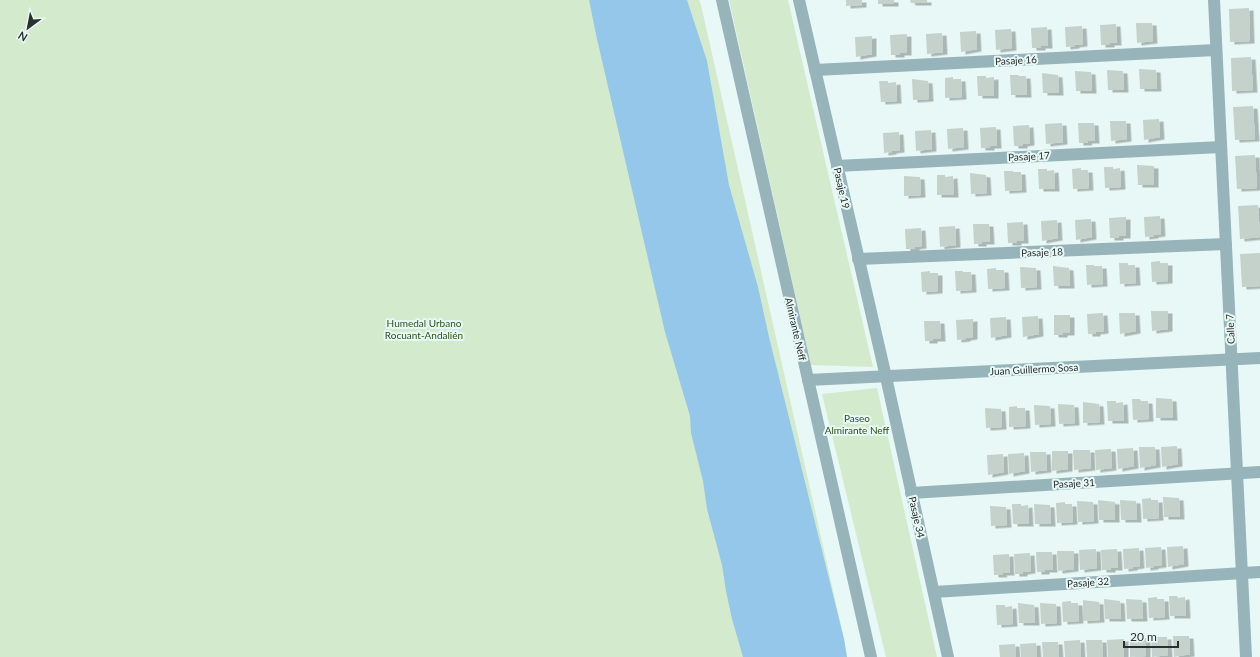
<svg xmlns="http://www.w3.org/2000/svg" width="1260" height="657" viewBox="0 0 1260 657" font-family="Lato,sans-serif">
  <defs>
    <filter id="shadow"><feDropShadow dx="4.5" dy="2.5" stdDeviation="0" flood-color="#0004"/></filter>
  </defs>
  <rect width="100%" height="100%" fill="#e8f8f6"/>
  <g fill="#d4eacc">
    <path d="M0 0H699L701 5 844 639 847 657H0Z"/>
    <path d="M729 0H788L873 367 811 365Z"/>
    <path d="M877 388 937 657H886L822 394Z"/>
  </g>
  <path fill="#94c7ea" d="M589 0H687L707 61 729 185 758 287 769 337 844 639 847 657H743L732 619 726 591 722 565 707 509 703 481 691 433 690 416 665 332 597 39Z"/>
  <g fill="#c4d2cb" filter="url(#shadow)">
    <path d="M846 0H862V5L846 6Z"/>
    <rect x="878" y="0" width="16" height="4"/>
    <path d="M910 0H927V3H911Z"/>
    <path d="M1249 8 1250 41 1230 42 1229 9Z"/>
    <path d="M1136 23H1152L1153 41 1137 43Z"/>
    <path d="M1116 24 1117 43H1110V45H1101L1100 25Z"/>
    <path d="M1082 26 1083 44 1075 45V46L1066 47 1065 27Z"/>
    <path d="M1047 27 1048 46H1041V48H1032L1031 28Z"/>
    <path d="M1011 29 1012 48 996 50 995 30Z"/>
    <path d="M976 31 977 49 961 52 960 32Z"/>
    <path d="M942 33 943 52 927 54 926 34Z"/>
    <path d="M907 34V53H900V55H891L890 35Z"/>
    <path d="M872 36V54L856 57 855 37Z"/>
    <path d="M1251 57 1253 90 1232 91 1231 58Z"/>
    <path d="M1139 69 1156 70 1157 89H1140Z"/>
    <path d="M1107 70 1123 71 1124 90H1108Z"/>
    <path d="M1075 71 1091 72 1092 91H1076Z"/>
    <path d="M1042 73 1058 75 1059 93H1043Z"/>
    <path d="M1010 75H1018L1019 76H1026L1027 95H1011Z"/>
    <path d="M977 76H986V78L994 77V96H978Z"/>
    <path d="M953 77V79H961L962 97 945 98V78Z"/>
    <path d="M912 79 928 81 929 99 913 100Z"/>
    <path d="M879 81H888V83L896 82 897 101 881 102Z"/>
    <path d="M1253 106 1255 139 1235 140 1233 107Z"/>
    <path d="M1159 119 1160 137 1144 140 1143 120Z"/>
    <path d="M1110 121H1126L1127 139 1111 141Z"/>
    <path d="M1062 123 1063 142 1046 144 1045 124Z"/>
    <path d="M1078 123H1094L1095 141H1087L1088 143H1079Z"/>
    <path d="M1029 125 1030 143 1023 144V146H1014L1013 126Z"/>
    <path d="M996 127 997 146H990V148H981L980 128Z"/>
    <path d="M963 128 964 147 948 149 947 129Z"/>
    <path d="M931 130 932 149 916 151 915 131Z"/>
    <path d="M899 132 900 150 892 151V152L884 153 883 133Z"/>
    <path d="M1255 155 1257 188 1237 189 1235 156Z"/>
    <path d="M1137 165 1154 166V185H1138Z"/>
    <path d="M1104 167H1113V169L1120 168 1121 187 1105 188Z"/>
    <path d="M1081 168V170H1088L1089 188 1073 189 1072 169Z"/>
    <path d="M1038 169H1047V171L1054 170 1055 189H1039Z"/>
    <path d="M1004 171H1013V172H1021L1022 190 1005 191Z"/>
    <path d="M970 173 986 175 987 193 971 194Z"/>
    <path d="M937 175H945V177L953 176 954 195H937Z"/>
    <path d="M904 176 920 177 921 195 904 196Z"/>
    <path d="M1258 205 1260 237 1240 239 1238 206Z"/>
    <path d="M1160 216 1161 234 1154 235V236L1145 237 1144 217Z"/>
    <path d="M1126 217V236H1119V238H1110L1109 218Z"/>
    <path d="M1091 219 1092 237 1076 240 1075 220Z"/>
    <path d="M1057 220 1058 238 1042 241 1041 221Z"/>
    <path d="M1023 222 1024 241H1017V243H1008L1007 223Z"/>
    <path d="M973 224H989L990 242H982V244H974Z"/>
    <path d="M955 226 956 245 940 247 939 227Z"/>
    <path d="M921 228 922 246 915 247V249H906L905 229Z"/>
    <path d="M1260 253V286L1242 287 1240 254Z"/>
    <path d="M1160 261V263H1168V281L1152 282 1151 262Z"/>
    <path d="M1119 263H1128V265H1135L1136 283 1120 284Z"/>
    <path d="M1086 265H1094V266H1102L1103 284 1087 285Z"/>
    <path d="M1053 266 1069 268 1070 286H1054Z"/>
    <path d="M1020 267 1036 268 1037 287 1021 288Z"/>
    <path d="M996 268V270H1004L1005 288 988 289 987 269Z"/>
    <path d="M930 271V273H938V291L922 292 921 272Z"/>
    <path d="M955 271H963V272H971L972 290 956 291Z"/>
    <path d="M1151 311H1168V329L1152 331Z"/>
    <path d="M1103 313 1104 331 1096 332V334H1088L1087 314Z"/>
    <path d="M1119 313H1135L1136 331 1120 334Z"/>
    <path d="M1054 315H1070V333H1063V335H1054Z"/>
    <path d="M1038 316 1039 334 1023 337 1022 317Z"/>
    <path d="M1006 317 1007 335 991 338 990 318Z"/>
    <path d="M973 319V337L966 338V339L957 340 956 320Z"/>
    <path d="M924 321H940L941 339H933V341H925Z"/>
    <path d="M1156 398 1172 399 1173 418H1156Z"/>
    <path d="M1132 399H1140L1141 401H1148L1149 419 1133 420Z"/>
    <path d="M1107 401H1116V403L1123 402 1124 421H1108Z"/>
    <path d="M1083 402 1099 404 1100 422 1083 423Z"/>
    <path d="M1058 404 1074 405 1075 423 1059 424Z"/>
    <path d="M1034 405 1050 406 1051 424 1035 425Z"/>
    <path d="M1017 406V408H1025L1026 426 1009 427V407Z"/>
    <path d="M985 408 1001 409 1002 427 986 428Z"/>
    <path d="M1177 446 1178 464 1162 467 1161 447Z"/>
    <path d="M1139 447H1155L1156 465 1140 468Z"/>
    <path d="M1133 448 1134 466 1118 469 1117 449Z"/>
    <path d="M1111 449 1112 468 1096 470 1095 450Z"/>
    <path d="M1073 450H1090L1091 468 1074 470Z"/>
    <path d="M1052 451H1068V469L1052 471Z"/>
    <path d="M1030 452H1046L1047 470 1031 472Z"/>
    <path d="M1024 453 1025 471 1009 474 1008 454Z"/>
    <path d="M1003 454 1004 472 988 475 987 455Z"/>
    <path d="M1163 497 1179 498 1180 517H1164Z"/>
    <path d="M1151 498V500H1158L1159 518 1143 519 1142 499Z"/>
    <path d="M1098 500 1115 502V520H1099Z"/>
    <path d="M1120 500 1136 501 1137 520H1121Z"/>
    <path d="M1077 501 1093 502 1094 521 1078 522Z"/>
    <path d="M1065 502V504H1072L1073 522 1057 523 1056 503Z"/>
    <path d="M1012 504H1021V506L1028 505 1029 524H1013Z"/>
    <path d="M1034 504 1050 505 1051 524H1035Z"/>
    <path d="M990 506 1006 507 1007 525 991 526Z"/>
    <path d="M1183 546 1184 564 1168 567 1167 547Z"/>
    <path d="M1161 547 1162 565 1154 566V567L1146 568 1145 548Z"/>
    <path d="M1139 548 1140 566 1133 567V568L1124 569 1123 549Z"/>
    <path d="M1096 549 1097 568 1080 570 1079 550Z"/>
    <path d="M1117 549 1118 568H1111V570H1102L1101 550Z"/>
    <path d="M1057 551H1074V569L1058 571Z"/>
    <path d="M1036 552H1052L1053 570H1045V572H1037Z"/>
    <path d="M1030 553 1031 571 1023 572V574H1015L1014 554Z"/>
    <path d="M1009 554 1010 573H1002L1003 575H994L993 555Z"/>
    <path d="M1169 596H1177L1178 598 1185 597 1186 616H1170Z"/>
    <path d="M1157 597V599H1164L1165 617 1149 618 1148 598Z"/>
    <path d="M1104 599 1120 601 1121 619H1105Z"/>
    <path d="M1126 599 1142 600 1143 619H1127Z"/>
    <path d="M1083 600 1099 602 1100 620 1083 621Z"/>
    <path d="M1071 601V603H1078L1079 621 1063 622 1062 602Z"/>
    <path d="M1018 603 1034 605 1035 623H1019Z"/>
    <path d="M1040 603 1056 604 1057 623 1041 624Z"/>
    <path d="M996 605H1005V607L1012 606 1013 624 997 625Z"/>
    <path d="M1173 636H1189L1190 654 1174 657Z"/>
    <path d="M1151 637H1167L1168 655 1152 657Z"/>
    <path d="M1146 638V656L1130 657V639Z"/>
    <path d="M1124 639V657H1108L1107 640Z"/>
    <path d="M1080 640 1081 657H1065L1064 641Z"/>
    <path d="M1086 640H1102L1103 657H1087Z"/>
    <path d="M1042 642H1058L1059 657H1043Z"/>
    <path d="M1036 643 1037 657H1021L1020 644Z"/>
    <path d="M1015 644 1016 657H1000L999 645Z"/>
  </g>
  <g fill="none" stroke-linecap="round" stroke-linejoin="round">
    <g stroke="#97b4ba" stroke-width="12">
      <path d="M722 0 871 657"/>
      <path d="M799 0 886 377 948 657"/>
      <path d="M1214 0 1246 657"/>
      <path d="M815 70 1216 50"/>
      <path d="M837 166 1221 147"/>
      <path d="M858 259 1226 244"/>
      <path d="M808 380 1260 358"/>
      <path d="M911 493 1260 472"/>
      <path d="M934 592 1260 572"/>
    </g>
  </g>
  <g text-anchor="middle" stroke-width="4" stroke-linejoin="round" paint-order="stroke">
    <g font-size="10" fill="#292f2e" stroke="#e8f8f6">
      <text transform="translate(1016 60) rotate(-3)" y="4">Pasaje 16</text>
      <text transform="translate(1029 156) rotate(-3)" y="4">Pasaje 17</text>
      <text transform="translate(842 188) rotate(77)" y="4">Pasaje 19</text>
      <text transform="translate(1042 252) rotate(-2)" y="4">Pasaje 18</text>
      <text transform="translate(796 329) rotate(77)" y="4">Almirante Neff</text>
      <text transform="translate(1230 329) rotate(-93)" y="4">Calle 7</text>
      <text transform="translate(1034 369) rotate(-3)" y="4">Juan Guillermo Sosa</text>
      <text transform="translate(1074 483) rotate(-3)" y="4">Pasaje 31</text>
      <text transform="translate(917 517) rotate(77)" y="4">Pasaje 34</text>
      <text transform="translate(1088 582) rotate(-4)" y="4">Pasaje 32</text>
    </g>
    <g font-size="10" fill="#2a5415" stroke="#e8f8f6">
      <text x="424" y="327">Humedal Urbano<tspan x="424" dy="12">Rocuant-Andalién</tspan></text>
      <text x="857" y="422">Paseo<tspan x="857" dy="12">Almirante Neff</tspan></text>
    </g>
  </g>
  <g transform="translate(28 28) rotate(212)" stroke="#e8f8f6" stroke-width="3" paint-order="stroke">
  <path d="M0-3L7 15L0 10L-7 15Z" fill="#292f2e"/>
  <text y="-6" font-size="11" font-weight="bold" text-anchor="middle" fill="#292f2e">N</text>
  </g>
  <path d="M1124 641v6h54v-6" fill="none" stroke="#292f2e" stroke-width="2"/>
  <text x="1130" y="641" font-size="12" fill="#292f2e" stroke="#e8f8f6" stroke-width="3" paint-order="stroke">20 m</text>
</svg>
